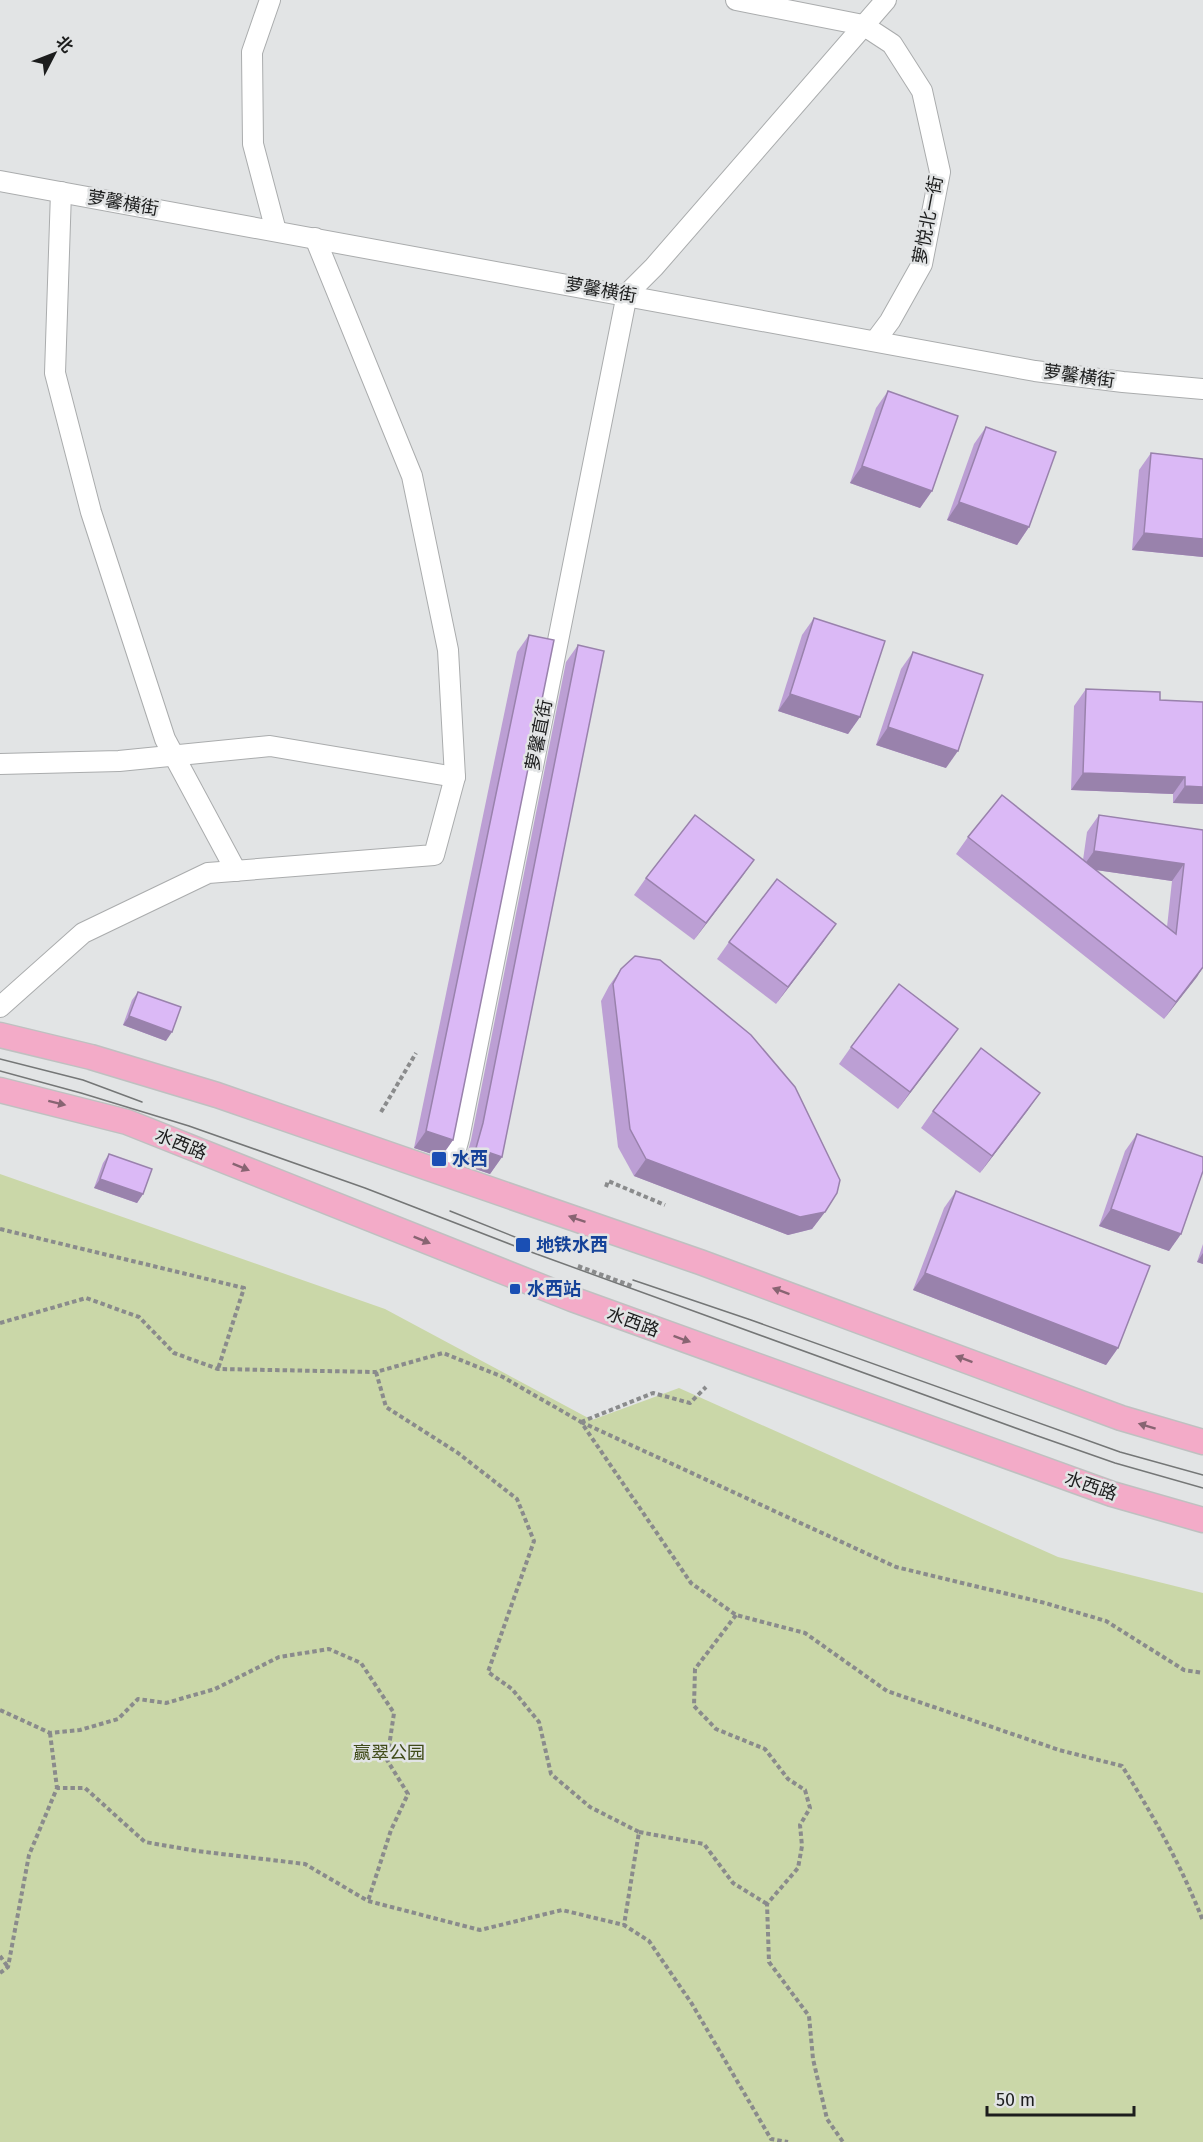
<svg xmlns="http://www.w3.org/2000/svg" width="1203" height="2142" viewBox="0 0 1203 2142" font-family="'Fira Sans','Noto Sans SC',sans-serif">
  <rect width="100%" height="100%" fill="#e2e4e5"/>
  <path fill="#cad7a8" d="M0 1174 385 1309 592 1420 679 1388 1058 1557 1203 1593V2142H0Z"/>
  <g fill="none" stroke-linecap="round" stroke-linejoin="round">
    <defs>
      <g id="minor">
        <path d="M270 0 252 52 253 144 276 231"/>
        <path d="M736 0 863 25 892 44 922 91 940 172 922 264 890 321 875 341"/>
        <path d="M0 181 1035 371 1123 382 1203 389"/>
        <path d="M61 192 55 373 91 512 165 739 236 871"/>
        <path d="M0 764 119 761 270 746 455 777"/>
        <path d="M0 1007 83 933 208 873 434 855 455 777 448 650 412 476 315 238"/>
        <path d="M449 1175 459 1138 627 294 654 267 886 0"/>
      </g>
      <g id="major">
        <path d="M0 1035 91 1057 217 1095 700 1262 1121 1418 1203 1442"/>
        <path d="M0 1090 127 1122 572 1299 1112 1494 1203 1520"/>
      </g>
    </defs>
    <use href="#minor" stroke="#aaacad" stroke-width="22"/>
    <use href="#major" stroke="#bfc0c0" stroke-width="27"/>
    <g stroke="#8a8b8c" stroke-width="4" stroke-dasharray="4.5 3" stroke-linecap="butt">
      <path d="M381 1112 416 1053"/>
      <path d="M606 1187 608 1181 665 1205"/>
      <path d="M0 1229 244 1288 218 1369"/>
      <path d="M578 1266 632 1286"/>
      <path d="M0 1323 86 1298 139 1317 174 1353 218 1369 376 1372 443 1353 503 1377 581 1422 691 1583 736 1615 805 1633 887 1691 1059 1750 1122 1766C1153 1815 1182 1867 1203 1921"/>
      <path d="M376 1372 386 1407 458 1453 517 1499 534 1541 488 1672 512 1689 539 1722 551 1774 590 1807 639 1832 624 1925"/>
      <path d="M581 1422 896 1567 1045 1603 1106 1621 1184 1670 1203 1673"/>
      <path d="M581 1422 653 1393 690 1403 706 1387"/>
      <path d="M736 1615 695 1669 694 1706 716 1729 765 1749 788 1779 805 1790 810 1808 800 1825 802 1846 798 1868 767 1904 769 1962 809 2016 813 2059 827 2119 843 2142"/>
      <path d="M0 1710 50 1733 80 1730 118 1719 138 1699 166 1703 215 1689 279 1657 329 1649 361 1663 394 1713 387 1760 408 1794 391 1830 368 1901"/>
      <path d="M50 1733 57 1788"/>
      <path d="M639 1832 704 1844 733 1883 767 1904"/>
      <path d="M0 1956 8 1967"/>
      <path d="M0 1973 8 1967 29 1855 57 1788H85L145 1842 197 1851 305 1864 368 1901 480 1930 562 1910 624 1925 649 1941 692 2004 771 2139 788 2142"/>
    </g>
    <use href="#minor" stroke="#fff" stroke-width="20"/>
    <use href="#major" stroke="#f3abc8" stroke-width="24"/>
    <g stroke="#747676" stroke-width="1.5">
      <path d="M0 1059 83 1080 142 1102"/>
      <path d="M0 1071 81 1093 189 1126 365 1188 520 1248 1035 1435 1115 1463 1203 1488"/>
      <path d="M450 1211 520 1239"/>
      <path d="M633 1280 751 1320 1120 1452 1203 1475"/>
    </g>
  </g>
  <g fill="#bc9fd4" fill-rule="evenodd">
    <path d="M888 391 932 491 920 508 850 483 876 408Z"/>
    <path d="M986 427 1029 527 1017 545 947 520 974 444Z"/>
    <path d="M1151 453 1203 459V557L1132 550 1139 470Z"/>
    <path d="M814 618 860 717 848 734 778 711 802 635Z"/>
    <path d="M529 635 453 1140 441 1157 414 1148 517 652Z"/>
    <path d="M578 645 502 1157 490 1174 464 1165 471 1140 566 662Z"/>
    <path d="M913 652 946 768 876 745 901 669Z"/>
    <path d="M1086 689 1160 700 1203 702V804L1173 803V794L1071 790 1074 706Z"/>
    <path d="M1099 815 1203 830V968L1164 1019 956 854 968 837 1083 860 1087 832ZM1096 870 1172 881 1167 927Z"/>
    <path d="M754 860 694 940 634 895 646 878Z"/>
    <path d="M824 941 776 1004 717 959 729 942Z"/>
    <path d="M621 969 825 1212 812 1229 788 1235 634 1176 618 1147 601 1001 609 986Z"/>
    <path d="M138 992 166 1041 123 1025 132 1000Z"/>
    <path d="M958 1029 898 1109 839 1064 851 1047Z"/>
    <path d="M1028 1110 980 1173 921 1128 933 1111Z"/>
    <path d="M1137 1134 1181 1234 1169 1251 1099 1226 1125 1151Z"/>
    <path d="M109 1154 143 1194 137 1203 94 1188 103 1163Z"/>
    <path d="M956 1191 1118 1348 1106 1365 913 1290 944 1208Z"/>
    <path d="M1203 1244V1264L1197 1262Z"/>
  </g>
  <g fill="#9982ac">
    <path d="M862 466 932 491 920 508 850 483Z"/>
    <path d="M959 502 1029 527 1017 545 947 520Z"/>
    <path d="M1144 533 1203 539V557L1132 550Z"/>
    <path d="M790 694 860 717 848 734 778 711Z"/>
    <path d="M888 727 958 751 946 768 876 745Z"/>
    <path d="M1083 773 1185 777 1173 794 1071 790Z"/>
    <path d="M1185 786 1203 787V804L1173 803Z"/>
    <path d="M1094 851 1184 864 1172 881 1082 868Z"/>
    <path d="M754 860 742 877 694 940 706 923Z"/>
    <path d="M836 924 824 941 776 1004 788 987Z"/>
    <path d="M1203 967 1197 977 1164 1019 1176 1002Z"/>
    <path d="M129 1016 172 1032 166 1041 123 1025Z"/>
    <path d="M958 1029 946 1046 898 1109 910 1092Z"/>
    <path d="M1040 1093 1028 1110 980 1173 992 1156Z"/>
    <path d="M426 1131 453 1140 441 1157 414 1148Z"/>
    <path d="M476 1148 502 1157 490 1174 464 1165Z"/>
    <path d="M646 1159 825 1212 812 1229 788 1235 634 1176Z"/>
    <path d="M100 1179 143 1194 137 1203 94 1188Z"/>
    <path d="M1111 1209 1181 1234 1169 1251 1099 1226Z"/>
    <path d="M1203 1253V1264L1197 1262Z"/>
    <path d="M925 1273 1118 1348 1106 1365 913 1290Z"/>
  </g>
  <g fill="#dbb9f6" stroke="#9982ac" stroke-width="1.5">
    <path d="M888 391 958 416 932 491 862 466Z"/>
    <path d="M986 427 1056 452 1029 527 959 502Z"/>
    <path d="M1151 453 1203 459V539L1144 533Z"/>
    <path d="M814 618 885 641 860 717 790 694Z"/>
    <path d="M529 635 554 640 453 1140 426 1131Z"/>
    <path d="M578 645 604 651 502 1157 476 1148 483 1123Z"/>
    <path d="M913 652 983 675 958 751 888 727Z"/>
    <path d="M1086 689 1160 692V700L1203 702V787L1185 786V777L1083 773Z"/>
    <path d="M1002 795 1176 934 1184 864 1094 851 1099 815 1203 830V967L1176 1002 968 837Z"/>
    <path d="M695 815 754 860 706 923 646 878Z"/>
    <path d="M777 879 836 924 788 987 729 942Z"/>
    <path d="M635 956 660 960 751 1035 795 1087 840 1180 837 1193 825 1212 800 1217 646 1159 630 1129 613 984 621 969Z"/>
    <path d="M899 984 958 1029 910 1092 851 1047Z"/>
    <path d="M138 992 181 1007 172 1032 129 1016Z"/>
    <path d="M981 1048 1040 1093 992 1156 933 1111Z"/>
    <path d="M1137 1134 1203 1157V1171L1181 1234 1111 1209Z"/>
    <path d="M109 1154 152 1169 143 1194 100 1179Z"/>
    <path d="M956 1191 1150 1266 1118 1348 925 1273Z"/>
  </g>
  <defs><path id="oneway-solid" d="M-6-.8H1V-3.2L6.5 0L1 3.2V.8H-6Z" transform="scale(1.5)"/></defs>
  <g fill="#886472">
    <use href="#oneway-solid" transform="translate(57 1103) rotate(14)"/>
    <use href="#oneway-solid" transform="translate(241 1167) rotate(22)"/>
    <use href="#oneway-solid" transform="translate(577 1219) rotate(-161)"/>
    <use href="#oneway-solid" transform="translate(422 1240) rotate(22)"/>
    <use href="#oneway-solid" transform="translate(781 1291) rotate(-160)"/>
    <use href="#oneway-solid" transform="translate(682 1339) rotate(20)"/>
    <use href="#oneway-solid" transform="translate(964 1359) rotate(-160)"/>
    <use href="#oneway-solid" transform="translate(1147 1426) rotate(-163)"/>
  </g>
  <g fill="#1a4fb4" stroke="#e2e4e5" stroke-width="2">
    <rect x="431" y="1151" width="16" height="16" rx="3"/>
    <rect x="515" y="1237" width="16" height="16" rx="3"/>
    <rect x="509" y="1283" width="12" height="12" rx="3"/>
  </g>
  <g text-anchor="middle" stroke-width="5" stroke-linejoin="round" paint-order="stroke">
    <g font-size="18" fill="#1c1d1d" stroke="#e2e4e5">
      <text transform="translate(123 203) rotate(10)" y="6">萝馨横街</text>
      <text transform="translate(928 220) rotate(-79)" y="6">萝悦北一街</text>
      <text transform="translate(601 290) rotate(10)" y="6">萝馨横街</text>
      <text transform="translate(1079 376) rotate(8)" y="6">萝馨横街</text>
      <text transform="translate(539 735) rotate(-79)" y="6">萝馨直街</text>
      <text transform="translate(181 1144) rotate(22)" y="6">水西路</text>
      <text transform="translate(633 1322) rotate(20)" y="6">水西路</text>
      <text transform="translate(1091 1486) rotate(19)" y="6">水西路</text>
    </g>
    <g font-size="18" font-weight="bold" fill="#164399" stroke="#e2e4e5" text-anchor="start">
      <text x="452" y="1165">水西</text>
      <text x="536" y="1251">地铁水西</text>
      <text x="527" y="1295">水西站</text>
    </g>
    <g font-size="18" fill="#404b19" stroke="#e2e4e5">
      <text x="389" y="1759">赢翠公园</text>
    </g>
  </g>
  <g transform="translate(54 54) rotate(48)" stroke="#e2e4e5" stroke-width="4.5" paint-order="stroke">
  <path d="M0-4.5L10 22L0 15L-10 22Z" fill="#1c1d1d"/>
  <text y="-9" font-size="16" font-weight="bold" text-anchor="middle" fill="#1c1d1d">北</text>
  </g>
  <path d="M987 2106v9h147v-9" fill="none" stroke="#1c1d1d" stroke-width="3"/>
  <text x="996" y="2106" font-size="18" fill="#1c1d1d" stroke="#e2e4e5" stroke-width="4.5" paint-order="stroke">50 m</text>
</svg>
